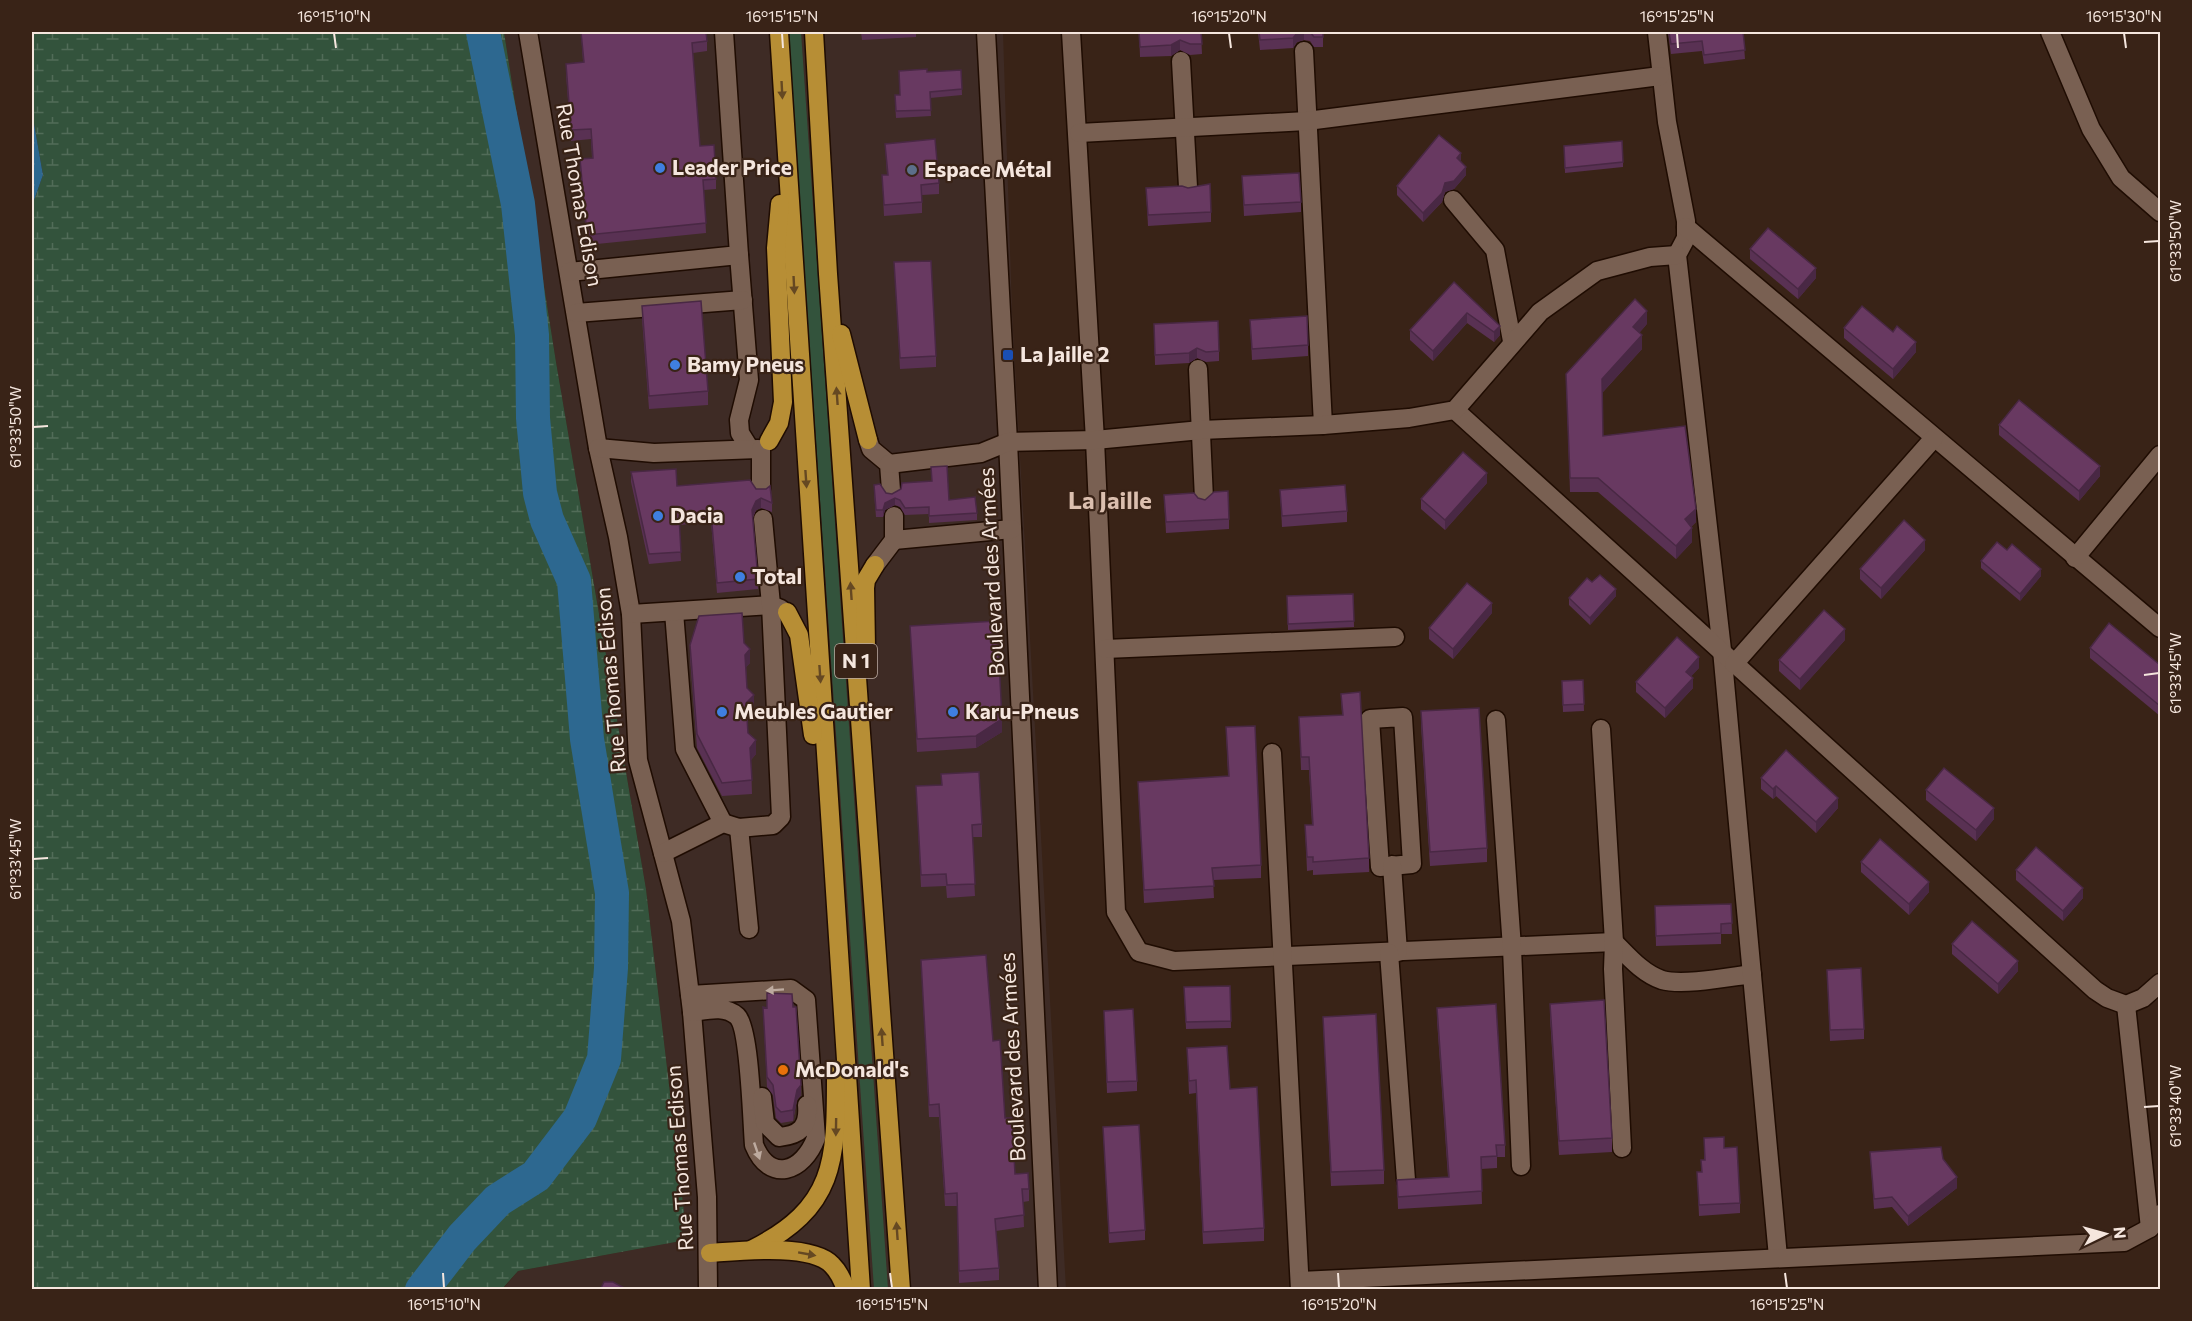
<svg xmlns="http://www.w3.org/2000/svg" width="2192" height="1321" viewBox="0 0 2192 1321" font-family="Commissioner,sans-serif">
  <defs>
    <pattern id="wetland-marsh" width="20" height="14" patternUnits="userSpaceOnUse" patternTransform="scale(1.5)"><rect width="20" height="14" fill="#33533c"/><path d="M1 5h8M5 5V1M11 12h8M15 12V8" fill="none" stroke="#516c58"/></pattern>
    <pattern id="water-ripples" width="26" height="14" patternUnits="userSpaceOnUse" patternTransform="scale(1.5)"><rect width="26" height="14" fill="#2d6890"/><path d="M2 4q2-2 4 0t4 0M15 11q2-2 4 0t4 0" fill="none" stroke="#4c7e9f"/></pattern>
  </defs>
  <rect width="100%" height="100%" fill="#392317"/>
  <path fill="#3e2b25" d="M504 32H1003L1012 312 1066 1289 502 1290 518 1271 681 1241 684 1212 646 889 556 362Z"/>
  <path fill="#33533c" d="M788 32H801L888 1289H874Z"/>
  <path fill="url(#wetland-marsh)" d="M32 32H504L556 362 646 889 684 1212 681 1241 518 1271 502 1289H32V206L43 175 32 112Z"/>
  <path fill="url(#water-ripples)" d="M32 112 43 175 32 206Z"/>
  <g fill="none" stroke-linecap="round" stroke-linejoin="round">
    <path stroke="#2d6890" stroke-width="34" d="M422 1290 462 1238 498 1200 536 1176 580 1118 604 1059 611 968 612 893 587 739 574 581 547 520 540 493 533 418 532 335 518 204 483 32"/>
    <defs>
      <g id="minor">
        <path d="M528 32 598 448 618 537 631 614 638 760 681 921 692 1012 707 1197 708 1290"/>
        <path d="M986 32 1008 442 1048 1290"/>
        <path d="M1071 32 1095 440 1116 912 1139 952 1174 961 1614 942C1628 956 1642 973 1662 980 1683 986 1729 977 1752 974"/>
        <path d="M1657 32 1667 122 1686 221V238L1677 255 1722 650 1778 1257"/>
        <path d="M2050 32 2091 129 2121 178 2160 212"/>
        <path d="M1304 51 1323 425"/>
        <path d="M1181 61 1188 187"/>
        <path d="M1079 133 1307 121 1660 76"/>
        <path d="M1453 200 1495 250 1512 341"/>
        <path d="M1686 227 2160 628"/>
        <path d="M739 255 749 380 739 420 740 433 750 449"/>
        <path d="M569 272 739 255 724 32"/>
        <path d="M576 313 743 300"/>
        <path d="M1198 369 1204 499"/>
        <path d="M1455 410 2095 990 2107 998 2126 1005 2143 998 2160 983"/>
        <path d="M868 440 871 449 889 464 891 490"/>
        <path d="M598 448 654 453 758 449"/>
        <path d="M761 449V489"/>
        <path d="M889 464 981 453 1008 442 1095 440 1201 430 1323 425 1409 418 1455 410 1540 312 1597 271 1650 257 1677 255"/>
        <path d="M894 540 1012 529"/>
        <path d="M2075 558 2160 455"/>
        <path d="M875 565 894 540V516"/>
        <path d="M674 612 685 749 723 823"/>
        <path d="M631 614 771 605 781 609"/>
        <path d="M1105 649 1395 637"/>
        <path d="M1734 664 1934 438"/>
        <path d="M1403 717 1412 864 1380 867 1370 719Z"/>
        <path d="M1496 720 1512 948 1521 1166"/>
        <path d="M1601 729 1614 942 1613 969 1622 1148"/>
        <path d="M1272 753 1300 1290"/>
        <path d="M739 828 749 929"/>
        <path d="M663 853 723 823 739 828 773 825 781 817 771 605 763 519"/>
        <path d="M1392 865 1398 952"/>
        <path d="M1389 953 1406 1180"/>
        <path d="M690 995 791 989 806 1000 816 1138C803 1172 770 1184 754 1145 752 1123 750 1028 737 1016 725 1005 707 1010 692 1012"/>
        <path d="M2126 1005 2150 1228"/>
        <path d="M762 1097 765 1123 779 1137C800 1135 809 1127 807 1105"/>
        <path d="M1300 1281 2124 1242 2150 1228 2160 1214"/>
      </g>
      <g id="highway">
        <path d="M779 32 861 1290"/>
        <path d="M814 32 828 274 901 1290"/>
        <path d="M841 334 868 440"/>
        <path d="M769 441 779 423 783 402 776 248 780 204"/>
        <path d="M787 612 799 635 813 735"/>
        <path d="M866 647 865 588 866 580 875 565"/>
        <path d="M751 1250C837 1207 836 1160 836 1073"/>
        <path d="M710 1253C739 1251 812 1243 832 1265 839 1272 843 1281 846 1290"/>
      </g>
    </defs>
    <use href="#minor" stroke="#1f0c02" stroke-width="21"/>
    <use href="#highway" stroke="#1f0c02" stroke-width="21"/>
    <use href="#minor" stroke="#796052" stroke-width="18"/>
    <use href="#highway" stroke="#b78e35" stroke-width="18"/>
  </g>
  <g fill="#593153">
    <path d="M581 32 707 41V51L693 53 700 146 716 179V189L704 190 706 233 587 245 580 169V159L592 158 591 139 571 141 566 74V64L583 62Z"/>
    <path d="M861 32H916V37L862 40Z"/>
    <path d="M1139 32H1201L1202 54 1190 55 1180 50 1171 56 1140 57Z"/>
    <path d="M1258 32H1323V47H1314L1310 41 1304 40 1297 42 1293 48 1260 50Z"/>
    <path d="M1668 32H1743L1745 59 1704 64 1702 51 1671 54Z"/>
    <path d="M961 70 962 95 930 98 931 116 896 118 895 102 900 95 927 72Z"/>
    <path d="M885 144 939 183V194L922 195V213L884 216 882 175H887Z"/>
    <path d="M1564 146 1623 162V167L1565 173Z"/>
    <path d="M1461 161 1466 175 1454 189 1445 192 1442 202 1423 222 1397 195V186Z"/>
    <path d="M1242 176 1301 202V212L1244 216Z"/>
    <path d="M1146 188H1188L1211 212V222L1148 226Z"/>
    <path d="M1750 249 1816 278 1798 299 1750 259Z"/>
    <path d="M894 262 936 356V367L900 369Z"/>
    <path d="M1454 282 1500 335 1494 342 1467 323 1433 361 1410 340V330Z"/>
    <path d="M642 306 708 391V405L649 409 642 319Z"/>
    <path d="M1250 320 1308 345V356L1252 360Z"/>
    <path d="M1154 324 1219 351V361L1206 362 1197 358 1189 363 1155 365Z"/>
    <path d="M1647 324 1639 333 1642 349 1603 392V436L1696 522 1691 527 1692 542 1676 559 1598 492H1570L1566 374Z"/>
    <path d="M1844 328 1916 352 1893 379 1844 338Z"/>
    <path d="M1999 425 2100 476 2079 501 1999 435Z"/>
    <path d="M631 472 677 486 756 489 772 503V512L761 508 756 510 753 518 758 579V589L717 593 711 522 679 525 681 561 649 564 631 482Z"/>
    <path d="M1487 483 1445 530 1421 509V499Z"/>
    <path d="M1280 490 1347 511V522L1282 527Z"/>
    <path d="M874 492 892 494 949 500 977 513V520L929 523V514L905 515 900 507 895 505 885 510 883 517H876Z"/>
    <path d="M1164 495 1205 500 1229 519V529L1166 533Z"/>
    <path d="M1925 550 1881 599 1860 579V569Z"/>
    <path d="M2007 550 2041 576 2020 601 1981 568V561Z"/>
    <path d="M1592 582 1616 596 1590 625 1569 605V598Z"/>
    <path d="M1353 594 1354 627 1288 630 1287 596Z"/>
    <path d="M1492 613 1453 659 1429 639V628Z"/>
    <path d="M910 626 1002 732 976 748 917 752Z"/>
    <path d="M1845 640 1800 690 1779 671V660Z"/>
    <path d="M744 643 750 663 746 667 747 688 754 708 747 716 748 733 756 754 751 760 752 794 722 796 697 748 690 658V645Z"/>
    <path d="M2090 648 2160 665V716L2090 658Z"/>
    <path d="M1699 668 1691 676 1693 688 1665 718 1636 692V682Z"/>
    <path d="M1583 680 1584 711 1563 712 1562 681Z"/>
    <path d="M1341 694 1369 858V872L1313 875V870L1307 871 1305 825H1312L1309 770H1301L1299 717 1342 715Z"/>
    <path d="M1421 711 1487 848V862L1430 866 1421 725Z"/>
    <path d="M1226 727 1261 865V878L1213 880 1214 898 1144 903 1138 782 1228 776Z"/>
    <path d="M941 774 982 824V837H972L975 896 947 898 946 886 921 887 916 786 941 785Z"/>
    <path d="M1761 778 1838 808 1816 833 1776 796 1773 799 1761 789Z"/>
    <path d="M1926 790 1994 819 1976 841 1926 800Z"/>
    <path d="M1861 862 1929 892 1909 915 1861 872Z"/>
    <path d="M2016 870 2083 898 2063 921 2016 880Z"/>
    <path d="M1731 904 1732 934H1721V944L1656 946 1655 906Z"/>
    <path d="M1952 944 2018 971 1998 994 1952 954Z"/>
    <path d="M921 960 993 1041 1005 1118 1015 1174 1029 1189V1201L1023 1202 1024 1227 996 1231 999 1268V1280L959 1283 957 1206H945L939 1117H929Z"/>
    <path d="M1827 970 1864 1029V1039L1830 1041Z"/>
    <path d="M1230 986 1231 1028 1186 1029 1184 987Z"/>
    <path d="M1550 1004 1612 1138V1152L1559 1155 1550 1018Z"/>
    <path d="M763 1007H793L801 1095 797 1100 793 1121 781 1123 776 1118 773 1095 767 1087Z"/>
    <path d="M1437 1008 1505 1145V1157H1497V1168L1481 1169 1482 1204 1398 1209 1397 1180 1448 1177 1437 1020Z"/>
    <path d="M1104 1011 1137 1081V1091L1107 1093Z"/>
    <path d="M1323 1017 1384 1170V1184L1331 1186Z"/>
    <path d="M1187 1048 1230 1089 1264 1228V1241L1203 1244 1196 1093 1189 1094Z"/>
    <path d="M1103 1127 1145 1230V1240L1109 1243Z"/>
    <path d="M1704 1138 1724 1148 1740 1203V1213L1699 1216 1697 1172H1701V1160H1704Z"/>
    <path d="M1870 1152 1957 1188 1908 1226 1892 1207 1874 1209Z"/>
  </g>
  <g fill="#492844">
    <path d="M1297 32H1304V40L1297 42 1293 48V38Z"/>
    <path d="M1180 40V50L1171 56V45Z"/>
    <path d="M1461 153V161L1457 158Z"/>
    <path d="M1466 167V175L1454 189 1445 192 1442 202 1423 222V213L1445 183Z"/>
    <path d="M1816 268V278L1798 299V289Z"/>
    <path d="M1647 311V324L1633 340V327Z"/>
    <path d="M1467 313V323L1433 361V351Z"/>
    <path d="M1500 326V335L1494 342V332Z"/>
    <path d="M1642 335V349L1602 393V379Z"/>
    <path d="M1916 342V352L1893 379V369Z"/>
    <path d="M1197 348V358L1189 363V353Z"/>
    <path d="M2100 466V476L2079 501V491Z"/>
    <path d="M1487 473V483L1445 530V520Z"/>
    <path d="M761 498V508L756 510 752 519V510L756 501Z"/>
    <path d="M895 498V505L885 510 883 517V510L885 503Z"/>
    <path d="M1696 509V522L1685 532V519Z"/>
    <path d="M1692 528V542L1676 559V546Z"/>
    <path d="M1925 540V550L1881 599V588Z"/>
    <path d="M2041 569V576L2020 601V594Z"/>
    <path d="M1616 589V596L1590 625V618Z"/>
    <path d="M1492 603V613L1453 659V649Z"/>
    <path d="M1845 629V640L1800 690V679Z"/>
    <path d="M750 649V663L745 668V655Z"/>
    <path d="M1699 657V668L1686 682V672Z"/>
    <path d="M1693 678V688L1665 718V708Z"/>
    <path d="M754 695V708L746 717V703Z"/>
    <path d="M1002 719V732L976 748V736Z"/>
    <path d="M756 740V754L750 761V748Z"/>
    <path d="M1776 786V796L1773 799V789Z"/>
    <path d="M1838 798V808L1816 833V822Z"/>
    <path d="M1994 808V819L1976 841V830Z"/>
    <path d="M1929 882V892L1909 915V904Z"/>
    <path d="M2083 888V898L2063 921V911Z"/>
    <path d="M2018 961V971L1998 994V984Z"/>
    <path d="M801 1085V1095L797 1100 793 1121V1110L797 1090Z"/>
    <path d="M1957 1177V1188L1908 1226V1216Z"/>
  </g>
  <g fill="#683961" stroke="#492844" stroke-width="1.5">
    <path d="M581 32H706L707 41 692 43 700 146 714 145 716 179 703 180 706 223 587 235 580 159 593 158 591 129 571 130 566 64 584 62Z"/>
    <path d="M1139 32H1201L1202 44H1190L1180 40 1171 45 1140 47Z"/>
    <path d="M1259 32H1298L1293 38 1260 40Z"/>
    <path d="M1310 32H1323V37H1314Z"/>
    <path d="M1669 32H1743L1745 50 1704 55 1702 41 1671 44Z"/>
    <path d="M927 69V72L961 70 962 89 930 92 931 110 896 111 895 95H900L899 71Z"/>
    <path d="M1439 135 1461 153 1457 158 1466 167 1454 181 1445 183 1442 193 1423 213 1397 186Z"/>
    <path d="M935 139 939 183 921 185 922 202 884 205 882 175H888L885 144Z"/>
    <path d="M1622 141 1623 162 1565 168 1564 146Z"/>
    <path d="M1299 173 1301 202 1244 205 1242 176Z"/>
    <path d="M1210 184 1211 212 1148 215 1146 188 1182 186 1188 188Z"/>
    <path d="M1768 228 1816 268 1798 289 1750 249Z"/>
    <path d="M931 261 936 356 900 358 894 262Z"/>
    <path d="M1454 282 1500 326 1494 332 1467 313 1433 351 1410 330Z"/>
    <path d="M1635 299 1647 311 1633 327 1642 335 1602 379 1603 436 1685 426 1696 509 1685 519 1692 528 1676 546 1598 478H1570L1566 374Z"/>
    <path d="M701 301 708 391 649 396 642 306Z"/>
    <path d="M1862 306 1893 332 1897 326 1916 342 1893 369 1844 328Z"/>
    <path d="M1307 316 1308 345 1252 349 1250 320Z"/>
    <path d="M1218 321 1219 351 1206 352 1197 348 1189 353 1155 355 1154 324Z"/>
    <path d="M2019 400 2100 466 2079 491 1999 425Z"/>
    <path d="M1463 452 1487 473 1445 520 1421 499Z"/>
    <path d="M947 466 949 500 975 497 977 513 929 516V507L905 508 900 500 895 498 885 503 883 510H876L874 485 880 484 886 493 892 494 901 489 902 483 932 481 931 467Z"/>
    <path d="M676 469 677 486 750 480 756 489H766L770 486 772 503 761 498 756 501 752 510 758 579 717 583 711 513 679 516 681 552 649 554 631 472Z"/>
    <path d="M1345 485 1347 511 1282 516 1280 490Z"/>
    <path d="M1228 491 1229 519 1166 522 1164 495 1194 493 1198 498 1205 500 1214 492Z"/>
    <path d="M1904 520 1925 540 1881 588 1860 569Z"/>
    <path d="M1997 542 2007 550 2012 544 2041 569 2020 594 1981 561Z"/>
    <path d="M1600 575 1616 589 1590 618 1569 598 1587 578 1592 582Z"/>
    <path d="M1467 583 1492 603 1453 649 1429 628Z"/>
    <path d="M1353 594 1354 621 1288 624 1287 596Z"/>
    <path d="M1824 610 1845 629 1800 679 1779 660Z"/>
    <path d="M742 613 744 643 750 649 745 655 747 688 754 695 746 703 748 733 756 740 750 748 752 780 722 783 697 734 690 645 699 616Z"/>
    <path d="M997 621 1002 719 976 736 917 739 910 626Z"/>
    <path d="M2109 623 2160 665V706L2090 648Z"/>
    <path d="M1677 637 1699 657 1686 672 1693 678 1665 708 1636 682Z"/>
    <path d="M1583 680 1584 704 1563 705 1562 681Z"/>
    <path d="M1360 692 1369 858 1313 862V857H1307L1305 825H1313L1309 757H1301L1299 717 1343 715 1341 694Z"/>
    <path d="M1479 708 1487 848 1430 852 1421 711Z"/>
    <path d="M1255 726 1261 865 1212 868 1214 886 1144 890 1138 782 1229 776 1226 727Z"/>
    <path d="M1786 750 1838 798 1816 822 1776 786 1773 789 1761 778Z"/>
    <path d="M1944 768 1994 808 1976 830 1926 790Z"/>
    <path d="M979 772 982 824 972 825 975 884 947 885 946 874 921 875 916 786 942 785 941 774Z"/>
    <path d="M1880 839 1929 882 1909 904 1861 862Z"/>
    <path d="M2036 847 2083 888 2063 911 2016 870Z"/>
    <path d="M1731 904 1732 923 1721 924V933L1656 936 1655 906Z"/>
    <path d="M1972 921 2018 961 1998 984 1952 944Z"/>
    <path d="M986 955 993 1041 1000 1040 1005 1118H1012L1015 1174 1028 1173 1029 1189H1022L1024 1215 995 1219 999 1268 959 1271 957 1193 945 1194 939 1104 929 1105 921 960Z"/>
    <path d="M1861 968 1864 1029 1830 1030 1827 970Z"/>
    <path d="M1230 986 1231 1021 1186 1022 1184 987Z"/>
    <path d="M767 993 792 994 793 1007H796L801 1085 797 1090 793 1110 781 1112 776 1107 773 1085 767 1077 763 1007 767 1008Z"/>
    <path d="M1604 1000 1612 1138 1559 1141 1550 1004Z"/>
    <path d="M1496 1004 1505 1145H1496L1497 1156 1481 1157 1482 1191 1398 1197 1397 1180 1449 1177 1437 1008Z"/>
    <path d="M1133 1009 1137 1081 1107 1082 1104 1011Z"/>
    <path d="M1376 1014 1384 1170 1331 1172 1323 1017Z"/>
    <path d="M1227 1046 1230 1089 1257 1087 1264 1228 1203 1232 1196 1080 1189 1081 1187 1048Z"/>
    <path d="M1139 1125 1145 1230 1109 1233 1103 1127Z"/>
    <path d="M1724 1137V1148L1737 1147 1740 1203 1699 1205 1697 1172H1702L1701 1160H1705L1704 1138Z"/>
    <path d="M1941 1147 1943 1159 1957 1177 1908 1216 1892 1197 1874 1199 1870 1152Z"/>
    <path d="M604 1282H613L628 1290H600Z"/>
  </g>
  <defs><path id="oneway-solid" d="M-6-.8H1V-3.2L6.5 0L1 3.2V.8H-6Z" transform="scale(1.5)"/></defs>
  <g fill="#654822">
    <use href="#oneway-solid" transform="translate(782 90) rotate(87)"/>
    <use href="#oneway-solid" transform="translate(794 285) rotate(87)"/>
    <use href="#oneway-solid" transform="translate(837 396) rotate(-94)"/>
    <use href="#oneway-solid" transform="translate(806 479) rotate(86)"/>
    <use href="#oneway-solid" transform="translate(851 591) rotate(-94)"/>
    <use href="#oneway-solid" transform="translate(820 674) rotate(86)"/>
    <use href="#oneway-solid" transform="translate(882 1037) rotate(-94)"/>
    <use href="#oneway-solid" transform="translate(836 1127) rotate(91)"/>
    <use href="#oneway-solid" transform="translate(897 1231) rotate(-94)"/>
    <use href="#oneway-solid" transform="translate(807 1254) rotate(10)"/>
  </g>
  <g fill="#bdaa9f">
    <use href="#oneway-solid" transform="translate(775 990) rotate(176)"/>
    <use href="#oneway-solid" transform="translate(757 1151) rotate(71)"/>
  </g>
  <path fill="none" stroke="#f5e6de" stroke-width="2" d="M334 33 336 48M782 33 783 48M1229 33 1231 48M1677 33 1678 48M2124 33 2126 48M2144 242 2159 241M33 427 48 426M2144 675 2159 673M33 859 48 858M2144 1107 2159 1106M443 1273 444 1288M890 1273 892 1288M1338 1273 1339 1288M1785 1273 1787 1288"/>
  <g fill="#3f7fe0" stroke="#392317" stroke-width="2">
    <circle cx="660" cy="168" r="6"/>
    <circle cx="675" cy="365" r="6"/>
    <circle cx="658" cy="516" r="6"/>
    <circle cx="740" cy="577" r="6"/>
    <circle cx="722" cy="712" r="6"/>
    <circle cx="953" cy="712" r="6"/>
  </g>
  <circle fill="#5c6f8a" stroke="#392317" stroke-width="2" cx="912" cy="170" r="6"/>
  <rect fill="#1a4fb4" stroke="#392317" stroke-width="2" x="1002" y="349" width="12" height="12" rx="3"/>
  <circle fill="#e8710a" stroke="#392317" stroke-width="2" cx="783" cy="1070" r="6"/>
  <g text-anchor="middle" stroke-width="4.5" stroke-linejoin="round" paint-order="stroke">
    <rect fill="#392317" stroke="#bdaca2" stroke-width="1.5" x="835" y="644" width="42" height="34" rx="4.5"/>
    <g font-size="20" font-weight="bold" fill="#f5e6de">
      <text x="856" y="668">N 1</text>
    </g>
    <g font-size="21" font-weight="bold" fill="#f5e6de" stroke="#392317" text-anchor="start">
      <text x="672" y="175">Leader Price</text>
      <text x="924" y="177">Espace Métal</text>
      <text x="1020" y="362">La Jaille 2</text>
      <text x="687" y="372">Bamy Pneus</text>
      <text x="670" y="523">Dacia</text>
      <text x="752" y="584">Total</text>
      <text x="734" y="719">Meubles Gautier</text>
      <text x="965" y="719">Karu-Pneus</text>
      <text x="795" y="1077">McDonald's</text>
    </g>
    <g font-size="21" fill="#f5e6de" stroke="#392317">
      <text transform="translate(579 195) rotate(80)" y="7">Rue Thomas Edison</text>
      <text transform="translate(992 572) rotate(-93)" y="7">Boulevard des Armées</text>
      <text transform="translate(611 680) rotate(-95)" y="7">Rue Thomas Edison</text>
      <text transform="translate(1013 1057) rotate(-93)" y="7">Boulevard des Armées</text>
      <text transform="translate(680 1158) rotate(-94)" y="7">Rue Thomas Edison</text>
    </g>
    <g font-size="24" font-weight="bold" fill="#dbbfaf" stroke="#392317">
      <text x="1110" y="509">La Jaille</text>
    </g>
  </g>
  <rect width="2192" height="1321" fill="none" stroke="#392317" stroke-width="66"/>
  <g transform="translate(2105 1234) rotate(85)" stroke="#392317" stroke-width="4.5" paint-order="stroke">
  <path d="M0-4.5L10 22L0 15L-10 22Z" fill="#f5e6de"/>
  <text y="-9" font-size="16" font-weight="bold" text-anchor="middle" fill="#f5e6de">N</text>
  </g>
  <rect x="33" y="33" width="2126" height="1255" fill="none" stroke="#f5e6de" stroke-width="2"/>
  <g font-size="15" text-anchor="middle" fill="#f5e6de">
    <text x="334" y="22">16°15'10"N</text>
    <text x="782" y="22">16°15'15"N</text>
    <text x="1229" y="22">16°15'20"N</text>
    <text x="1677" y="22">16°15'25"N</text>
    <text x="2124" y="22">16°15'30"N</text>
    <text transform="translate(2176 241) rotate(-90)" y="5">61°33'50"W</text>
    <text transform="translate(16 427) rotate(-90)" y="5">61°33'50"W</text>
    <text transform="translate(2176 673) rotate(-90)" y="5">61°33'45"W</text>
    <text transform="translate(16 859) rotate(-90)" y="5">61°33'45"W</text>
    <text transform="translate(2176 1106) rotate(-90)" y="5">61°33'40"W</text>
    <text x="444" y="1310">16°15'10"N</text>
    <text x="892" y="1310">16°15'15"N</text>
    <text x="1339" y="1310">16°15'20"N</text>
    <text x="1787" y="1310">16°15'25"N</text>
  </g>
</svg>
